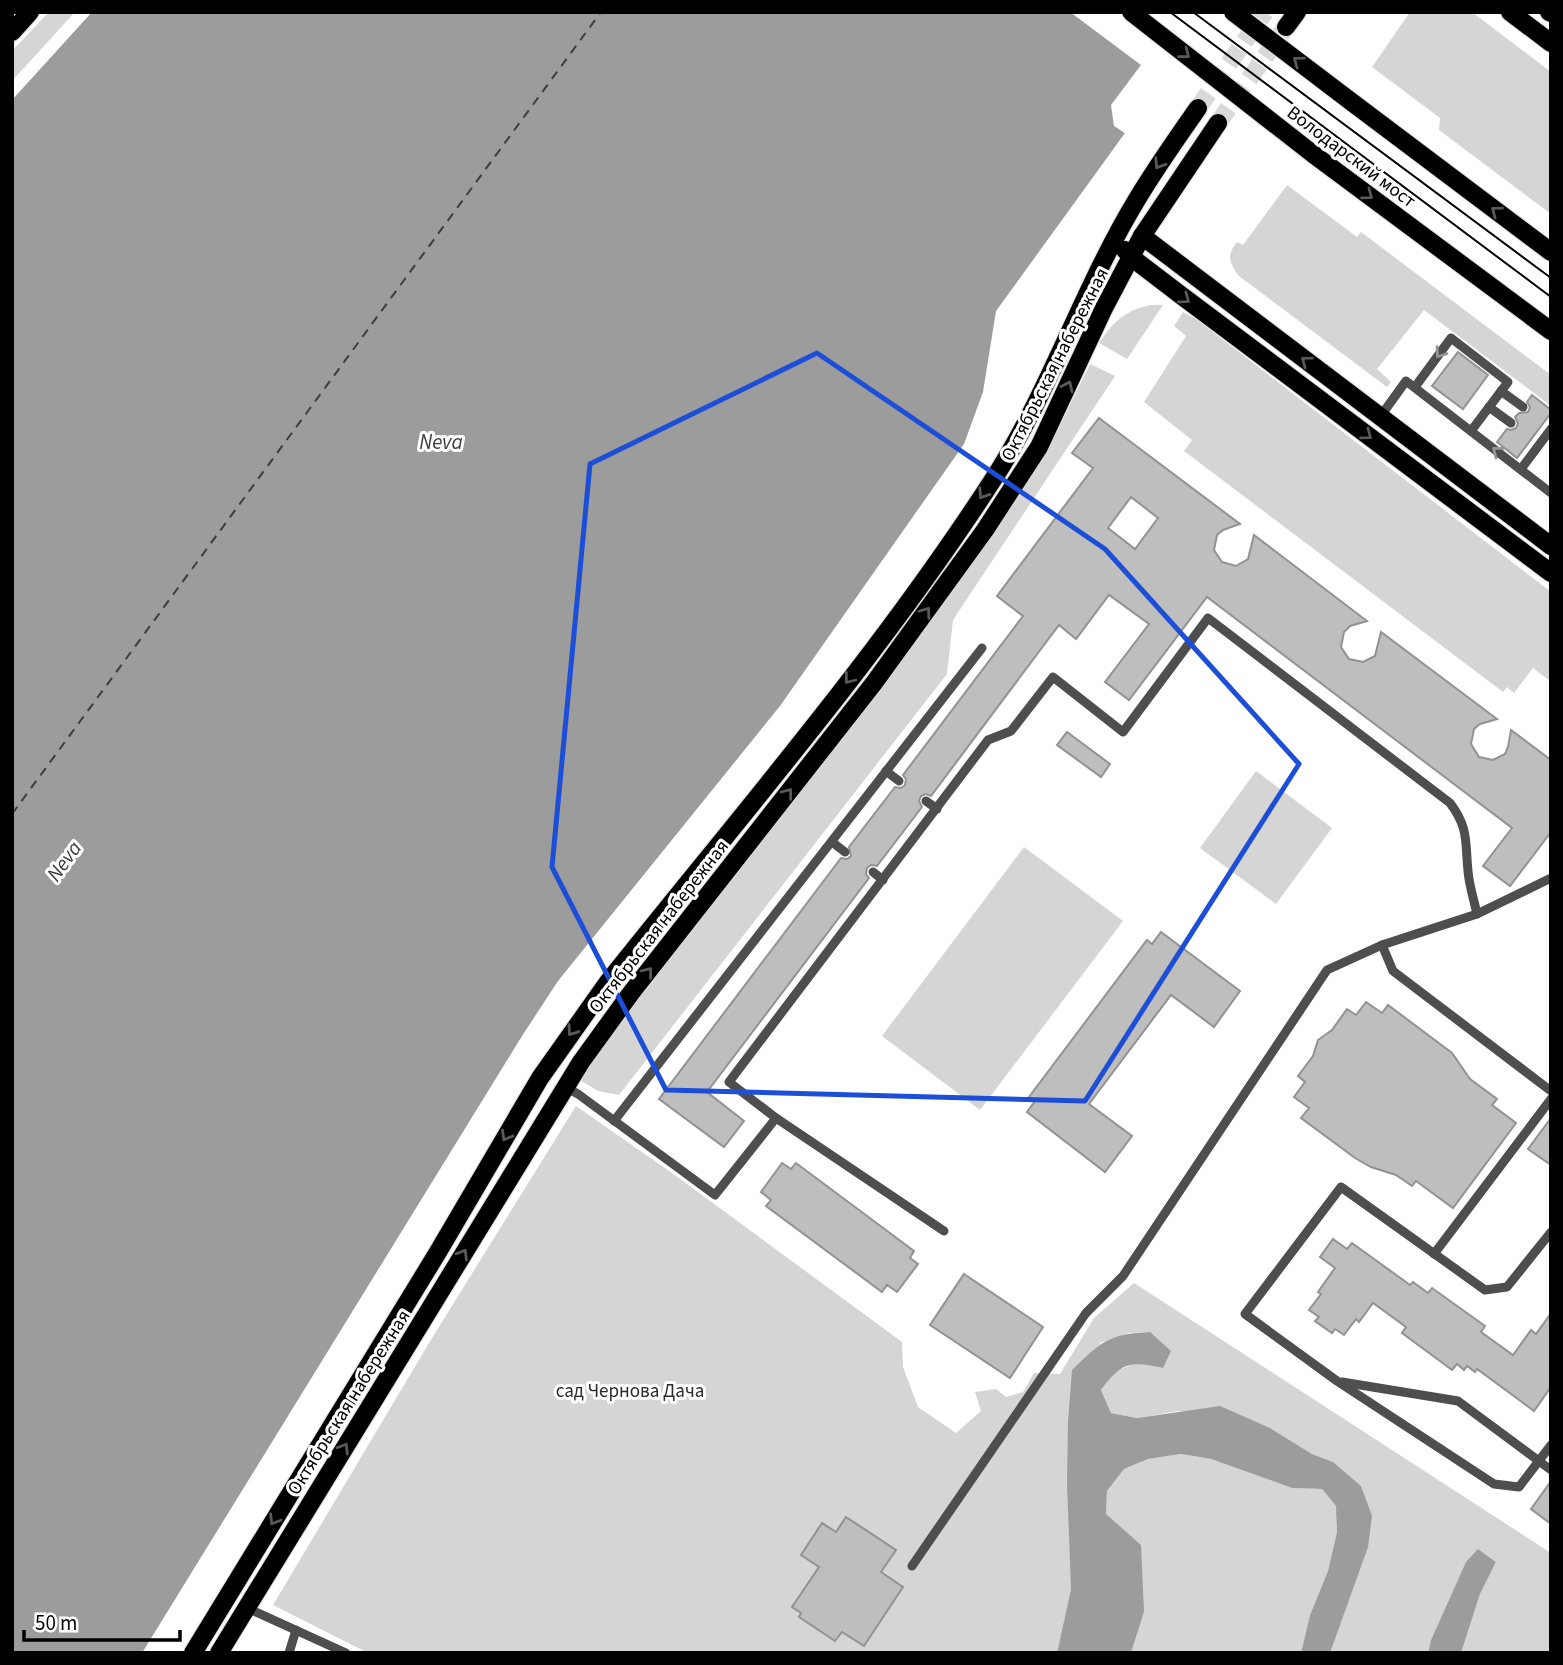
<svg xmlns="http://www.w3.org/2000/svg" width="1563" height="1665" viewBox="0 0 1563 1665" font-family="'Source Sans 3',sans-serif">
  <rect width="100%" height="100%" fill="#fff"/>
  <g fill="#d5d5d5">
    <path d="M49 12H75L12 81V51Z"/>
    <path d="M1410 12H1472L1551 72V214L1439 130 1440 118 1372 67Z"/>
    <path d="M1287 185 1357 237 1361 232 1551 375V406L1424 310 1377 369 1391 382 1387 387 1239 276C1229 262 1226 256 1237 242L1243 245Z"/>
    <path d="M1151 305H1163L1127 359 1099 343C1113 322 1125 310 1151 305Z"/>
    <path d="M1183 312 1196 319 1551 592V682L1533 668 1514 693 1507 687 1503 692 1184 451 1192 440 1144 402 1186 336 1174 326Z"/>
    <path d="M1090 364 1115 376 953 620 947 674 619 1095 598 1091 580 1080 637 998 881 689 992 536 1046 454Z"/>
    <path d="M1256 771 1332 828 1276 904 1200 848Z"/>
    <path d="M1024 847 1123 921 980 1110 882 1036Z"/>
    <path d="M576 1106 672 1173 902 1342 903 1367 918 1407 956 1433 981 1411 975 1392 996 1389 1006 1397 1023 1392 1034 1373 1060 1374 1094 1318 1134 1283 1551 1553V1653H1461L1480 1594 1496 1562 1478 1549 1466 1563 1431 1640 1428 1653H1330L1342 1618 1333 1462 1312 1454 1270 1428 1179 1411 1137 1418 1111 1413 1101 1390 1115 1372 1137 1362 1163 1367 1170 1351 1149 1332 1129 1333 1100 1343 1072 1548 1071 1589 1057 1653H368L273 1605 432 1338Z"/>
    <path d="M1181 1454 1211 1459 1292 1488 1322 1489 1336 1506 1337 1532 1328 1571 1310 1615 1301 1653H1131L1144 1612 1106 1514 1107 1491 1124 1469 1148 1459Z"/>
  </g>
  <g fill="#9c9c9c">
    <path d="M92 12H1181L1112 105 1114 125 1125 133 996 311 983 392 964 444 780 706 558 981 522 1036 142 1653H12V100Z"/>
    <path d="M1150 1332 1171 1351 1163 1368C1130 1361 1122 1362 1101 1390L1111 1413 1137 1418 1220 1406 1270 1428 1312 1454 1333 1462 1361 1486 1372 1516 1368 1547 1330 1653H1301L1310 1615 1328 1571 1337 1532 1336 1506 1322 1489 1292 1488 1211 1459 1181 1454 1148 1459 1124 1469 1107 1491 1106 1514 1141 1545 1144 1612 1131 1653H1057L1071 1589 1067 1483 1068 1422 1072 1370C1101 1342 1108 1334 1150 1332Z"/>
    <path d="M1478 1549 1496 1562 1480 1594 1461 1653H1428L1431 1640 1466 1562Z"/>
  </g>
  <path fill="#fff" d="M1070 12H1185L1115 106 1117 124 1127 131 1125 133 1114 126 1111 105 1141 65Z"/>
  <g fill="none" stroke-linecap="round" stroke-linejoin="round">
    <path stroke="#3d3d3d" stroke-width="2" stroke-dasharray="9 7" stroke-linecap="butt" d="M12 814 601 12"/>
  </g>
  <g fill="#bebebe" stroke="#929292" stroke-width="2" fill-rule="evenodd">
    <path d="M1458 352 1488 375 1463 409 1432 386Z"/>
    <path d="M1532 395 1551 410V413L1517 458 1497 442 1507 429 1511 430 1516 428 1518 423 1515 417 1519 413 1528 412 1530 407 1527 402Z"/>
    <path d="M1099 418 1240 524 1223 530 1217 535 1214 550 1222 562 1236 566 1248 559 1254 535 1367 621 1350 626 1344 632 1341 647 1349 659 1363 662 1375 656 1381 632 1497 719 1480 724 1474 729 1471 744 1479 757 1493 760 1505 754 1508 747 1511 730 1551 760V832L1510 886 1483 866 1512 828 1207 597 1129 700 1105 682 1149 624 1109 595 1076 639 1059 625 931 796 926 794 921 796 919 801 922 807 877 866 871 865 867 868 866 874 869 878 707 1092 744 1121 724 1147 659 1099 841 858 847 859 851 856 849 847 895 787 901 788 905 785 906 779 903 775 1023 616 997 596 1093 468 1072 453ZM1131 497 1158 518 1135 549 1108 528Z"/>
    <path d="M1067 732 1110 764 1101 777 1057 745Z"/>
    <path d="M1161 932 1240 991 1214 1027 1171 995 1089 1104 1132 1136 1105 1172 1027 1112 1035 1101 1029 1097 1147 940 1152 944Z"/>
    <path d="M1366 1002 1382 1013 1388 1005 1452 1053 1470 1079 1497 1099 1492 1105 1516 1123 1453 1208 1416 1181 1412 1186 1396 1175 1371 1167 1355 1158 1301 1118 1309 1108 1294 1097 1305 1082 1298 1076 1313 1056 1318 1040 1332 1030 1347 1009 1356 1015Z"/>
    <path d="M1551 1118V1165L1528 1149Z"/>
    <path d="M782 1163 791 1169 796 1163 914 1251 910 1258 918 1264 897 1292 887 1285 882 1292 766 1206 771 1200 761 1192Z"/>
    <path d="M1333 1239 1347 1249 1352 1243 1410 1285 1413 1282 1428 1293 1432 1288 1485 1326 1481 1332 1513 1355 1531 1330 1536 1334 1551 1313V1387L1534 1411 1477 1369 1475 1372 1467 1366 1464 1370 1457 1364 1452 1370 1402 1333 1406 1327 1373 1303 1359 1322 1356 1319 1344 1335 1335 1329 1332 1333 1315 1321 1319 1317 1309 1310 1321 1294 1318 1292 1335 1268 1320 1257Z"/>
    <path d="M964 1274 1043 1327 1010 1378 930 1325Z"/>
    <path d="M1551 1481V1524L1531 1509Z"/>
    <path d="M846 1517 896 1550 881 1572 903 1587 864 1646 842 1632 835 1641 799 1617 801 1613 792 1607 819 1567 801 1555 822 1523 836 1532Z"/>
  </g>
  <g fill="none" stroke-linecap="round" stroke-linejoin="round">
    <g stroke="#d9d9d9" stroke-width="18" stroke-dasharray="18 9" stroke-linecap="butt">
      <path d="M1198 108 1265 12"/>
      <path d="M1218 123 1286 27"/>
    </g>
    <defs>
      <g id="primary">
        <path d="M1510 12 1551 43"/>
        <path d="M1549 12 1551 13"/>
        <path d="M1286 27 1297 12"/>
        <path d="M12 32 30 12"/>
        <path d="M1353 103 1551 252"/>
        <path d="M1313 154 1551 331"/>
        <path d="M1142 236 1551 546"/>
        <path d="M1125 250 1131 257 1182 296 1551 573"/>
        <path d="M193 1653 438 1252 540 1078 608 982C740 816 881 654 996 475 1051 388 1083 289 1136 201 1155 169 1177 138 1198 108"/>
        <path d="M219 1653 581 1062 631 993 874 683 985 530 1039 447 1104 308 1142 236 1218 123"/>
      </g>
    </defs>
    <use href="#primary" stroke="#dbdbdb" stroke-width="20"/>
    <g stroke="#4e4e4e" stroke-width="9">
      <path d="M1415 387 1451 338 1508 382 1471 431"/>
      <path d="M1501 391 1523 407"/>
      <path d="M1489 407 1511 423"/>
      <path d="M1380 417 1406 381 1551 493"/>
      <path d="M1521 469 1551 429"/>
      <path d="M886 771 899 781"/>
      <path d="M926 801 937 809"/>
      <path d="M832 842 845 852"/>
      <path d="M873 872 883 880"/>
      <path d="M1382 945 1393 971 1551 1091"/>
      <path d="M565 1087 578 1094 715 1195 776 1118 729 1082 988 740 1011 731 1053 677 1123 732 1208 618 1450 803C1469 828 1465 842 1468 871 1469 885 1474 900 1477 914"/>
      <path d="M776 1118 944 1231"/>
      <path d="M614 1121 982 648"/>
      <path d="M1551 1232 1507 1287 1485 1290 1341 1187 1245 1314 1337 1381 1494 1484 1519 1487 1551 1445"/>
      <path d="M1434 1254 1551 1099"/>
      <path d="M1342 1382 1458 1401 1551 1470"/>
      <path d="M912 1566 1086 1313 1123 1276 1327 970 1382 945 1477 914 1551 878"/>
      <path d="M247 1608 346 1653"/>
      <path d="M289 1653 296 1630"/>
    </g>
    <use href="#primary" stroke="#000" stroke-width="18"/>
    <g stroke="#000" stroke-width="2">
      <path d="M1170 12 1551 297"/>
      <path d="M1193 12 1551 278"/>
    </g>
    <defs>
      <g id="primary-bridge">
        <path d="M1131 12 1313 154"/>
        <path d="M1233 12 1353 103"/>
      </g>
    </defs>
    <use href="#primary-bridge" stroke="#dbdbdb" stroke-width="20" stroke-linecap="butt"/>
    <use href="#primary-bridge" stroke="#000" stroke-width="18"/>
  </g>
  <defs><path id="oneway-chevron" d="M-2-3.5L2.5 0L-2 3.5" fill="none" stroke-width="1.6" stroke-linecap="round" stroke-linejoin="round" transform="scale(1.75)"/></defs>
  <g stroke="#595959">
    <use href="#oneway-chevron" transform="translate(1185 54) rotate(38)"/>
    <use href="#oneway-chevron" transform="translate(1298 61) rotate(-143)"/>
    <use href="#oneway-chevron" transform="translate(1159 164) rotate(123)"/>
    <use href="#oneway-chevron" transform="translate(1368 195) rotate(37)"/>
    <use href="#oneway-chevron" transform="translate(1496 211) rotate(-143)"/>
    <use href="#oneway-chevron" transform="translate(1185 299) rotate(37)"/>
    <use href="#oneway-chevron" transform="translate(1306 361) rotate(-143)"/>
    <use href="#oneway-chevron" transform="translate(1068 386) rotate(-65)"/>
    <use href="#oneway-chevron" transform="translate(1367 435) rotate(37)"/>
    <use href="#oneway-chevron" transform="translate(983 494) rotate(123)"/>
    <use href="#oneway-chevron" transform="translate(926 612) rotate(-54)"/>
    <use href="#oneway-chevron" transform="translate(849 679) rotate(128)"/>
    <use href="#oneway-chevron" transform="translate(788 793) rotate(-52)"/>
    <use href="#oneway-chevron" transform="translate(648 972) rotate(-51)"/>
    <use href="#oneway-chevron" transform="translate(572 1031) rotate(125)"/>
    <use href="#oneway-chevron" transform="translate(506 1136) rotate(120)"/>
    <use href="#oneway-chevron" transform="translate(463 1254) rotate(-59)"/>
    <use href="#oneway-chevron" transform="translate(344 1448) rotate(-58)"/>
    <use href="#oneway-chevron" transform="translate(274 1520) rotate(122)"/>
  </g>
  <g stroke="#959595">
    <use href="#oneway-chevron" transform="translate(1440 353) rotate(126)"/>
    <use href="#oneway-chevron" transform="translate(1497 451) rotate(-142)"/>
  </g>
  <path fill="none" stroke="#1d4ed8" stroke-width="5" stroke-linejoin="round" d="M817 353 1105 549 1299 764 1085 1101 666 1090 552 867 590 464Z"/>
  <g text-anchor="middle" stroke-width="6" stroke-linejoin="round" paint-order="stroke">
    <g font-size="19" fill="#000" stroke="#fff">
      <text transform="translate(1352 156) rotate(37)" y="7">Володарский мост</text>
      <text transform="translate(1054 364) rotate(-63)" y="7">Октябрьская набережная</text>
      <text transform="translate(658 926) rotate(-52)" y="7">Октябрьская набережная</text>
      <text transform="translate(348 1402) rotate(-58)" y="7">Октябрьская набережная</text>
    </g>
    <g font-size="19" fill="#2c2c2c" stroke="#fff">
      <text x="630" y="1397">сад Чернова Дача</text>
    </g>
    <g font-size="21" font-style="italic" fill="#3d3d3d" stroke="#fff">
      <text x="441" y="449">Neva</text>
      <text transform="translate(64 861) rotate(-54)" y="7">Neva</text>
    </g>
  </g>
  <rect width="1563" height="1665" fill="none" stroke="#000000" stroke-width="28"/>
  <path d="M24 1630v10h156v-10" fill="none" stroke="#000000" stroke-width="3.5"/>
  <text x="35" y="1630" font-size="21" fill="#000000" stroke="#ffffff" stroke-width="5" paint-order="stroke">50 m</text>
</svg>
